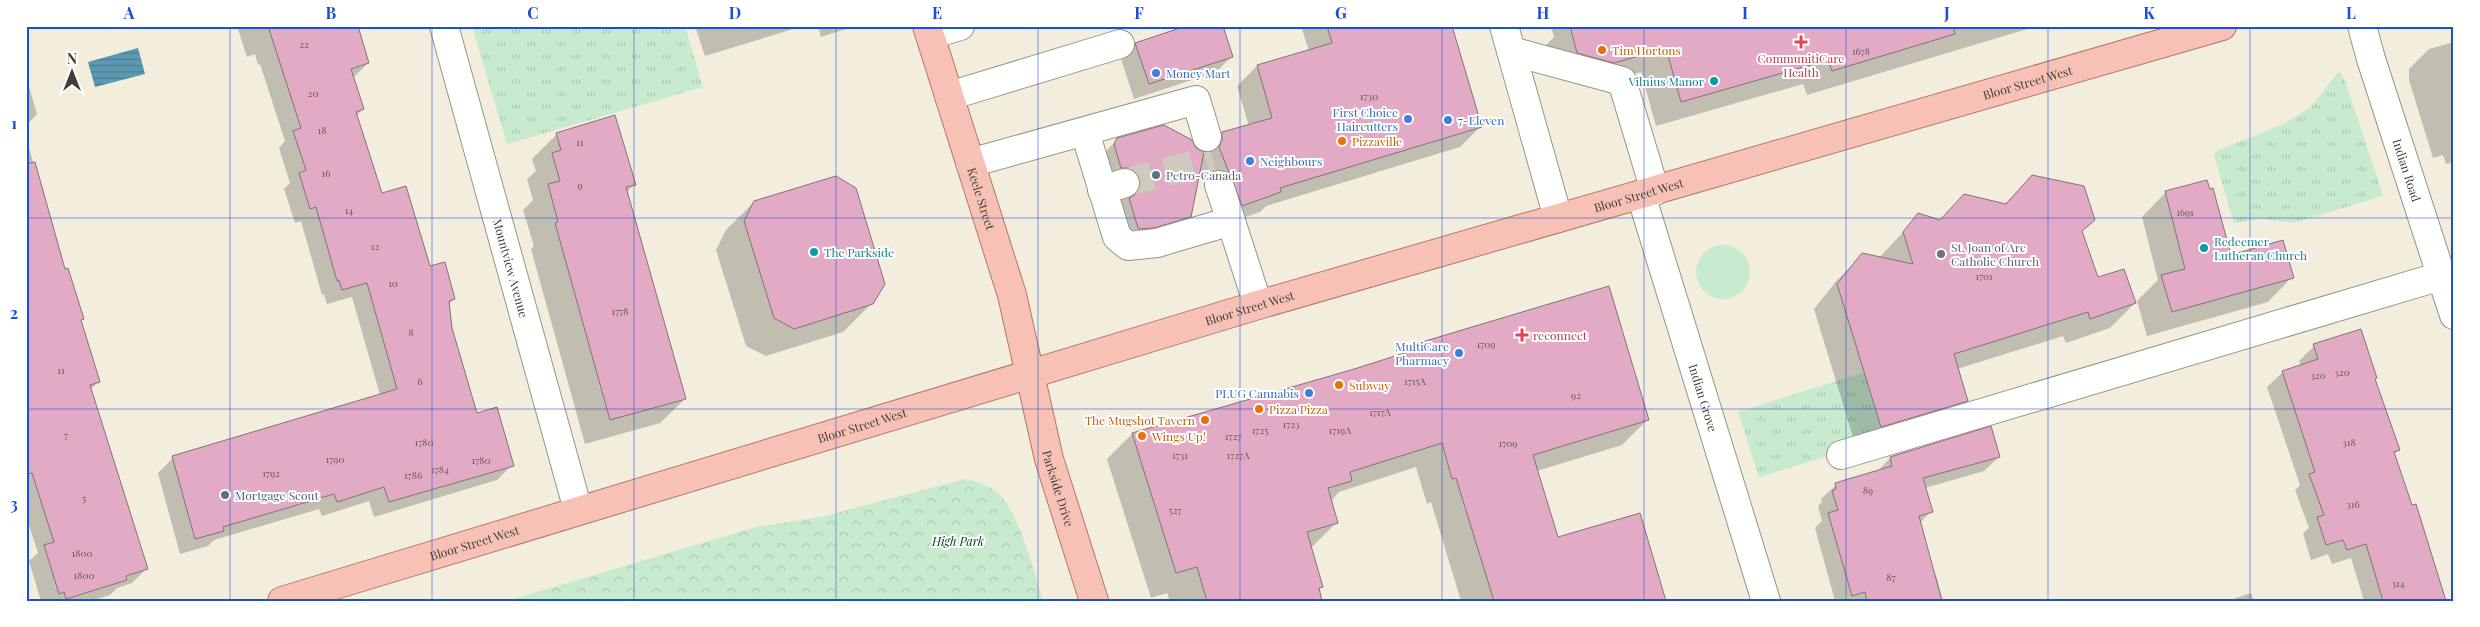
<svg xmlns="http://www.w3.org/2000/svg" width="2480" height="627" viewBox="0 0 2480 627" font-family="'Playfair Display',serif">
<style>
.grass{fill:url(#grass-tufts)}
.park{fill:url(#park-crowns)}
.garden{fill:#c8eacf}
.water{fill:url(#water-rules)}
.shadow{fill:#0003}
.building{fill:#e2aac4;stroke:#83737a}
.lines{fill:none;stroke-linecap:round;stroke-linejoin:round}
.minor-tunnel{stroke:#cecabc;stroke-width:28;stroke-dasharray:28 14;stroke-linecap:butt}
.minor-casing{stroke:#999586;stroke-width:30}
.major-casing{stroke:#b37868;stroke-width:30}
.minor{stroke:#fff;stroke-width:28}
.major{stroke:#f7c1b5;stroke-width:28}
.grid{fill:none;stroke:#1d4ed8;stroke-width:1;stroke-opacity:0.55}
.health-dot{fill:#e0444e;stroke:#fff;stroke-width:2}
.food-dot{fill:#e8710a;stroke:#fff;stroke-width:2}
.shop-dot{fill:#3f7fe0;stroke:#fff;stroke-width:2}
.culture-dot{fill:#0f9aa8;stroke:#fff;stroke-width:2}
.service-dot{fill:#5c6f8a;stroke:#fff;stroke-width:2}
.worship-dot{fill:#6b7280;stroke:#fff;stroke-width:2}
.labels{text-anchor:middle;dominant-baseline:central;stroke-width:4;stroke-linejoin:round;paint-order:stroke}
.number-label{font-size:10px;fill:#68585a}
.food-label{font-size:12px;fill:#c56008;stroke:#fff;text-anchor:start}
.health-label{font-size:12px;fill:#be3a42;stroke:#fff}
.shop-label{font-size:12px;fill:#366cbe;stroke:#fff;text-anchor:start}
.culture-label{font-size:12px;fill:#0d838f;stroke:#fff;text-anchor:start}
.street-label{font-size:12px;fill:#3f3d37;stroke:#fff}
.service-label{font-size:12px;fill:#4e5e75;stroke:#fff;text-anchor:start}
.worship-label{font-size:12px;fill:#5b616d;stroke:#fff;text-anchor:start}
.park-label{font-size:12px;font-style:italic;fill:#06401d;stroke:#fff}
.neatline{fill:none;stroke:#1d4ed8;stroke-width:2}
.grid-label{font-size:16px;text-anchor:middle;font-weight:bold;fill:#1d4ed8}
</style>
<defs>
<pattern id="grass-tufts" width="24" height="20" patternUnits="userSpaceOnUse" patternTransform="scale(1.25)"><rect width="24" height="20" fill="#c8eacf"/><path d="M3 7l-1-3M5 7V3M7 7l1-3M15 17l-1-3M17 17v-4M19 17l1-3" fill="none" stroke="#adcab2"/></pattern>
<pattern id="park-crowns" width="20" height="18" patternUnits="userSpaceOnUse" patternTransform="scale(1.25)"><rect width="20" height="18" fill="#c8eacf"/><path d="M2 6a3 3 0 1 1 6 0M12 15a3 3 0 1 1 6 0" fill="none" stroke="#adcab2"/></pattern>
<pattern id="water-rules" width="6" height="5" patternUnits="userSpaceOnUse" patternTransform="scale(1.25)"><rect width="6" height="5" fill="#5c98b2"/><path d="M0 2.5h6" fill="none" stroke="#4d7d92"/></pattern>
</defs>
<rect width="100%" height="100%" fill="#f2eddd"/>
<!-- grass -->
<g class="grass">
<polygon points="472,26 685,26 703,87 507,144"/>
<polygon points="2339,71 2345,80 2383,196 2293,223 2264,219 2234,223 2214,155 2217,151 2285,123 2311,107"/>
<polygon points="1865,372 1869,384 1867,385 1885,439 1759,477 1738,412"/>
</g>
<!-- park -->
<path class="park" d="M965 479C978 481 993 487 1002 497 1021 520 1034 572 1043 601H506L756 527 821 517Z"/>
<!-- garden -->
<circle class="garden" cx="1723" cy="272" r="27"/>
<!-- water -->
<polygon class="water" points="138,48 145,74 95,87 88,62"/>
<!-- shadow -->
<g class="shadow">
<polygon points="237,26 356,26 368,63 353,78 363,109 356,116 381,194 429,268 454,299 448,305 451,328 476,414 512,465 497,480 374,517 369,501 322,516 319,509 214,540 208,546 180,554 158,473 173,458 380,395 352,297 327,304 324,294 322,295 301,221 295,223 284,189 290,183 279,148 285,141 260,64 258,65 255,54 247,57"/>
<polygon points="695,26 803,26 705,56"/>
<polygon points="818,26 855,26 821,37"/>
<polygon points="1301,26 1450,26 1480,127 1460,147 1266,206 1260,212 1222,225 1200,168 1190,216 1169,237 1132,248 1097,160 1118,139 1195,149 1203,153 1223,134 1249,126 1237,86 1257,66 1309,51"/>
<polygon points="1551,26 2037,26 1807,95 1803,84 1656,126 1641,72 1588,87 1552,77 1544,47 1554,37"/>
<polygon points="2454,42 2454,162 2446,164 2443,155 2433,158 2409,80 2409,69 2429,49"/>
<polygon points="1136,44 1231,57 1216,72 1134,99 1121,59"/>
<polygon points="28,83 37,114 26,126 26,84"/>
<polygon points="557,134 634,184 627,192 685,399 660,423 585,444 531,249 534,246 523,210 533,200 527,179 536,171 532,159"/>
<polygon points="26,137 64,270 82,319 80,321 98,382 90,390 147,568 132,583 117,588 110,595 91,601 41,601 29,561 38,553 26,516"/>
<polygon points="2032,176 2081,231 2098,279 2135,303 2110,328 2066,343 2063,336 1957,369 1966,401 1942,425 1857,450 1814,309 1838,279 1863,255 1879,258 1919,215 1939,221 2005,204"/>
<polygon points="2166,192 2230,257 2292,277 2268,302 2147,336 2137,301 2158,280 2142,217"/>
<polygon points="754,202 872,303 843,332 766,356 746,346 716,250 726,230"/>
<polygon points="1413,346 1647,420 1622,445 1537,471 1557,539 1665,601 1461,601 1431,502 1427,504 1416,467 1339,492 1331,501 1337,522 1311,548 1322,587 1318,590 1321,601 1170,601 1167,593 1151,598 1107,459 1132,434 1352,371 1405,354"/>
<polygon points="2314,346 2374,380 2399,449 2394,454 2445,601 2364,601 2351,558 2332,564 2328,554 2311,560 2303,533 2309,528 2295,490 2300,485 2267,387 2283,372 2301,366 2299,361"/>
<polygon points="1999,457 1984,471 1925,488 1931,511 1920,523 1934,576 1936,575 1943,601 1835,601 1815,528 1822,521 1818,506 1822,502 1821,499 1836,485 1876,473 1890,458"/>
<polygon points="2251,593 2254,601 2227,601"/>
</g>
<!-- building -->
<g class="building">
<polygon points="268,26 358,26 369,63 351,69 364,109 356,112 382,193 406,186 430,266 445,262 455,299 449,301 452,328 477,413 497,407 514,466 389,502 384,487 337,502 334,494 223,527 224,531 195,539 172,456 397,389 367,283 342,290 339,280 337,281 316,207 310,209 299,173 306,170 293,131 301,128"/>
<polygon points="1186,26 1223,26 1233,57 1149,84 1135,43"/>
<polygon points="1327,26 1452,26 1482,127 1280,188 1281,192 1242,206 1219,147 1222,140 1222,132 1272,118 1257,65 1332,43"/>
<polygon points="1570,26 1953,26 1955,34 1832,71 1828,60 1681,102 1666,48 1614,63 1577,53"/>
<polygon points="615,115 636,185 626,187 686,399 610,420 555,223 558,222 548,184 560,181 552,153 561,150 556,133"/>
<polygon points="1164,125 1192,140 1196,148 1204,152 1191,217 1154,228 1140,229 1138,228 1129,198 1136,194 1140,187 1140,178 1136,172 1129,168 1121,168 1114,144 1117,138"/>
<polygon points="35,162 65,269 68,268 84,319 81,320 100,382 90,385 148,569 126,576 127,580 66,599 64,592 59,594 44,545 54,542 32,473 26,474 26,164"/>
<polygon points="2032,175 2084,186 2095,220 2082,231 2098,277 2124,269 2136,303 2090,319 2088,312 1954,354 1968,401 1881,427 1837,284 1862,253 1913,264 1903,232 1918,213 1940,220 1964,194 2006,204"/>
<polygon points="836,176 856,188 885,284 873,304 794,329 774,318 744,221 754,201"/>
<polygon points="2207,180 2210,189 2213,188 2231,255 2283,240 2294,278 2172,312 2161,275 2185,269 2165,191"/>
<polygon points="1609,286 1649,420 1533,455 1558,537 1640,513 1666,601 1494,601 1456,478 1452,479 1442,443 1350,472 1352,481 1328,488 1338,523 1307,532 1323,587 1319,588 1322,601 1207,601 1197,567 1176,573 1132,433 1351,370 1414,350 1412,345"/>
<polygon points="2361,329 2377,378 2375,379 2400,450 2394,452 2412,505 2416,504 2446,601 2383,601 2366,544 2347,550 2343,540 2326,545 2317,517 2324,515 2309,474 2315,472 2282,371 2318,359 2313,344"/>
<polygon points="1991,426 2000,457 1923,478 1933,512 1919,516 1942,601 1867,601 1865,592 1852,596 1828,513 1838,510 1832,491 1836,489 1835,483 1892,466 1890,457"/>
</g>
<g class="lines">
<!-- minor-tunnel -->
<polyline class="minor-tunnel" points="1125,183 1213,159"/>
<defs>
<g id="minor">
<path id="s1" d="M444 26 578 510"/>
<polyline points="1504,26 1558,218"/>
<path id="s2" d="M2362 26 2371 59 2454 315"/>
<polyline points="930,35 960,26"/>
<polyline points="1511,51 1622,81 1655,191"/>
<polyline points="949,96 1120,44"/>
<polyline points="1085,132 1117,237 1128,246 1157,243 1231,221 1258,305"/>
<polyline points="970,163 1196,100 1207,137"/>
<polyline points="1219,185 1231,221"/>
<polyline points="1102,190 1125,183"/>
<path id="s3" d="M1641 195 1766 601"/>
<polyline points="1841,455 2441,276"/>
</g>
<g id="major">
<path id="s4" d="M927 26 1012 295 1049 459 1094 601"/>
<path id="s5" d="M282 601 1258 305 2222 26"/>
</g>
</defs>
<!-- minor casing -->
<use href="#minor" class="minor-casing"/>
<!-- major casing -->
<use href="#major" class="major-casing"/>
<!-- minor -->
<use href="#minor" class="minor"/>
<!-- major -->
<use href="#major" class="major"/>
</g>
<!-- grid -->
<path class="grid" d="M230 26V601M432 26V601M634 26V601M836 26V601M1038 26V601M1240 26V601M1442 26V601M1644 26V601M1846 26V601M2048 26V601M2250 26V601M26 218H2454M26 409H2454"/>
<!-- markers -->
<g class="health-dot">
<path d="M1798.5 34.5h5v5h5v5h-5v5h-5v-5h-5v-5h5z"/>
<path d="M1519.5 327.5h5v5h5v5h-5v5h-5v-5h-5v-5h5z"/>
</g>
<g class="food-dot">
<circle cx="1602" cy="50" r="5"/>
<circle cx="1342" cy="141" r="5"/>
<circle cx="1339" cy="385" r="5"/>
<circle cx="1259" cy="409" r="5"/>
<circle cx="1205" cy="420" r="5"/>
<circle cx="1142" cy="436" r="5"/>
</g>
<g class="shop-dot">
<circle cx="1156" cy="73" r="5"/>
<circle cx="1408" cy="119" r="5"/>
<circle cx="1448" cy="120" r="5"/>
<circle cx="1250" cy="161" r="5"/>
<circle cx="1459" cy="353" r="5"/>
<circle cx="1309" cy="393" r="5"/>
</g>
<g class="culture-dot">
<circle cx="1714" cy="81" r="5"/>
<circle cx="2204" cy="248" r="5"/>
<circle cx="814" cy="252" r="5"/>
</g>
<g class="service-dot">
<circle cx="1156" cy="175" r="5"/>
<circle cx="225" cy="495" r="5"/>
</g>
<circle class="worship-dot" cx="1941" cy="254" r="5"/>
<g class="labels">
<!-- number labels -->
<g class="number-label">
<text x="304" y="44">22</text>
<text x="1861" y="51">1678</text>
<text x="313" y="93">20</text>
<text x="1369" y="96">1730</text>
<text x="322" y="130">18</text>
<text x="580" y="142">11</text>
<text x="326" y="173">16</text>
<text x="580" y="185">9</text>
<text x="349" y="210">14</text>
<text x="2185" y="212">1691</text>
<text x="375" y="246">12</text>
<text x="1984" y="276">1701</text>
<text x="393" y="283">10</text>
<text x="620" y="311">1778</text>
<text x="411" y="332">8</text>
<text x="1486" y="344">1709</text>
<text x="61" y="370">11</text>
<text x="2342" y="372">320</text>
<text x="2318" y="375">320</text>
<text x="420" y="381">6</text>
<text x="1415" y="381">1715A</text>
<text x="1576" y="395">92</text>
<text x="1380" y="412">1717A</text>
<text x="1291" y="424">1723</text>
<text x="1260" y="430">1725</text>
<text x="1340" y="430">1719A</text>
<text x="66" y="435">7</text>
<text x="1233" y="436">1727</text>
<text x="424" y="442">1780</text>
<text x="2349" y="442">318</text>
<text x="1508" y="443">1709</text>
<text x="1180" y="455">1731</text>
<text x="1238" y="455">1727A</text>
<text x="335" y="459">1790</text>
<text x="481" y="460">1780</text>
<text x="440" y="469">1784</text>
<text x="271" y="473">1792</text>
<text x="413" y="475">1786</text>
<text x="1868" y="490">89</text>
<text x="84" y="498">5</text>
<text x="2353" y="504">316</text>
<text x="1175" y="510">527</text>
<text x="82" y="553">1800</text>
<text x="84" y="575">1800</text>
<text x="1891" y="577">87</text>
<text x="2398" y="583">314</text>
</g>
<!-- food labels -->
<g class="food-label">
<text x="1612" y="50">Tim Hortons</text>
<text x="1352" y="141">Pizzaville</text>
<text x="1349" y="385">Subway</text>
<text x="1269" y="409">Pizza Pizza</text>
<text x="1195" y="420" text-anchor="end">The Mugshot Tavern</text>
<text x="1152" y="436">Wings Up!</text>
</g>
<!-- health labels -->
<g class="health-label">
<text x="1801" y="58">CommunitiCare<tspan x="1801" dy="14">Health</tspan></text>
<text x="1533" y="335" text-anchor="start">reconnect</text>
</g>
<!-- shop labels -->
<g class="shop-label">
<text x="1166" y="73">Money Mart</text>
<text x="1398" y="112" text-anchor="end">First Choice<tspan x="1398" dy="14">Haircutters</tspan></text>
<text x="1458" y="120">7-Eleven</text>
<text x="1260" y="161">Neighbours</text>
<text x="1449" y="346" text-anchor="end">MultiCare<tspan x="1449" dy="14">Pharmacy</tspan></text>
<text x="1299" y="393" text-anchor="end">PLUG Cannabis</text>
</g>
<!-- culture labels -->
<g class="culture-label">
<text x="1704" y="81" text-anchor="end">Vilnius Manor</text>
<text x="2214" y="241">Redeemer<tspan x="2214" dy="14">Lutheran Church</tspan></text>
<text x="824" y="252">The Parkside</text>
</g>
<!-- street labels -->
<g class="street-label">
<text stroke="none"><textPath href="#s5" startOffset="1821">Bloor Street West</textPath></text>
<text stroke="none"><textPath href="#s2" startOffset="151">Indian Road</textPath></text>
<text stroke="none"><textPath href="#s5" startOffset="1416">Bloor Street West</textPath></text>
<text stroke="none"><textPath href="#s4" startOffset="181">Keele Street</textPath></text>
<text stroke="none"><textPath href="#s1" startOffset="251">Mountview Avenue</textPath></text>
<text stroke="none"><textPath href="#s5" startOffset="1011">Bloor Street West</textPath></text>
<text stroke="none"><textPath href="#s3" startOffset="212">Indian Grove</textPath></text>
<text stroke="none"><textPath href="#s5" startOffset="606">Bloor Street West</textPath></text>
<text stroke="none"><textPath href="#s4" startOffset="481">Parkside Drive</textPath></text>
<text stroke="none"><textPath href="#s5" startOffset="201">Bloor Street West</textPath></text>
</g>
<!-- service labels -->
<g class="service-label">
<text x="1166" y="175">Petro-Canada</text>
<text x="235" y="495">Mortgage Scout</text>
</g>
<!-- worship labels -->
<g class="worship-label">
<text x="1951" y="247">St. Joan of Arc<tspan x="1951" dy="14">Catholic Church</tspan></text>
</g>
<!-- park labels -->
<g class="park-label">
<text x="958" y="541">High Park</text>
</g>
</g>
<!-- border -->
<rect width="2480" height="627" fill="none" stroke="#ffffff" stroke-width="55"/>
<!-- north arrow -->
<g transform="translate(72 72)" stroke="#ffffff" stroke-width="4" paint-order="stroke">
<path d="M0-4L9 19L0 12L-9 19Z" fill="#3f3d37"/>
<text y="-8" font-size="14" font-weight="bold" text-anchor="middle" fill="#3f3d37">N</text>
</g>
<rect x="28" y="28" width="2424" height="572" class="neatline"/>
<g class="grid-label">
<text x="129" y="19">A</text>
<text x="331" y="19">B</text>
<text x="533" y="19">C</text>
<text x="735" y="19">D</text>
<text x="937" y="19">E</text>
<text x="1139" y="19">F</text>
<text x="1341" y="19">G</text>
<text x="1543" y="19">H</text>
<text x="1745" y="19">I</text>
<text x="1947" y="19">J</text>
<text x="2149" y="19">K</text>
<text x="2351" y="19">L</text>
<text x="14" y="129">1</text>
<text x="14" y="319">2</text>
<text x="14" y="510">3</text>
</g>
</svg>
